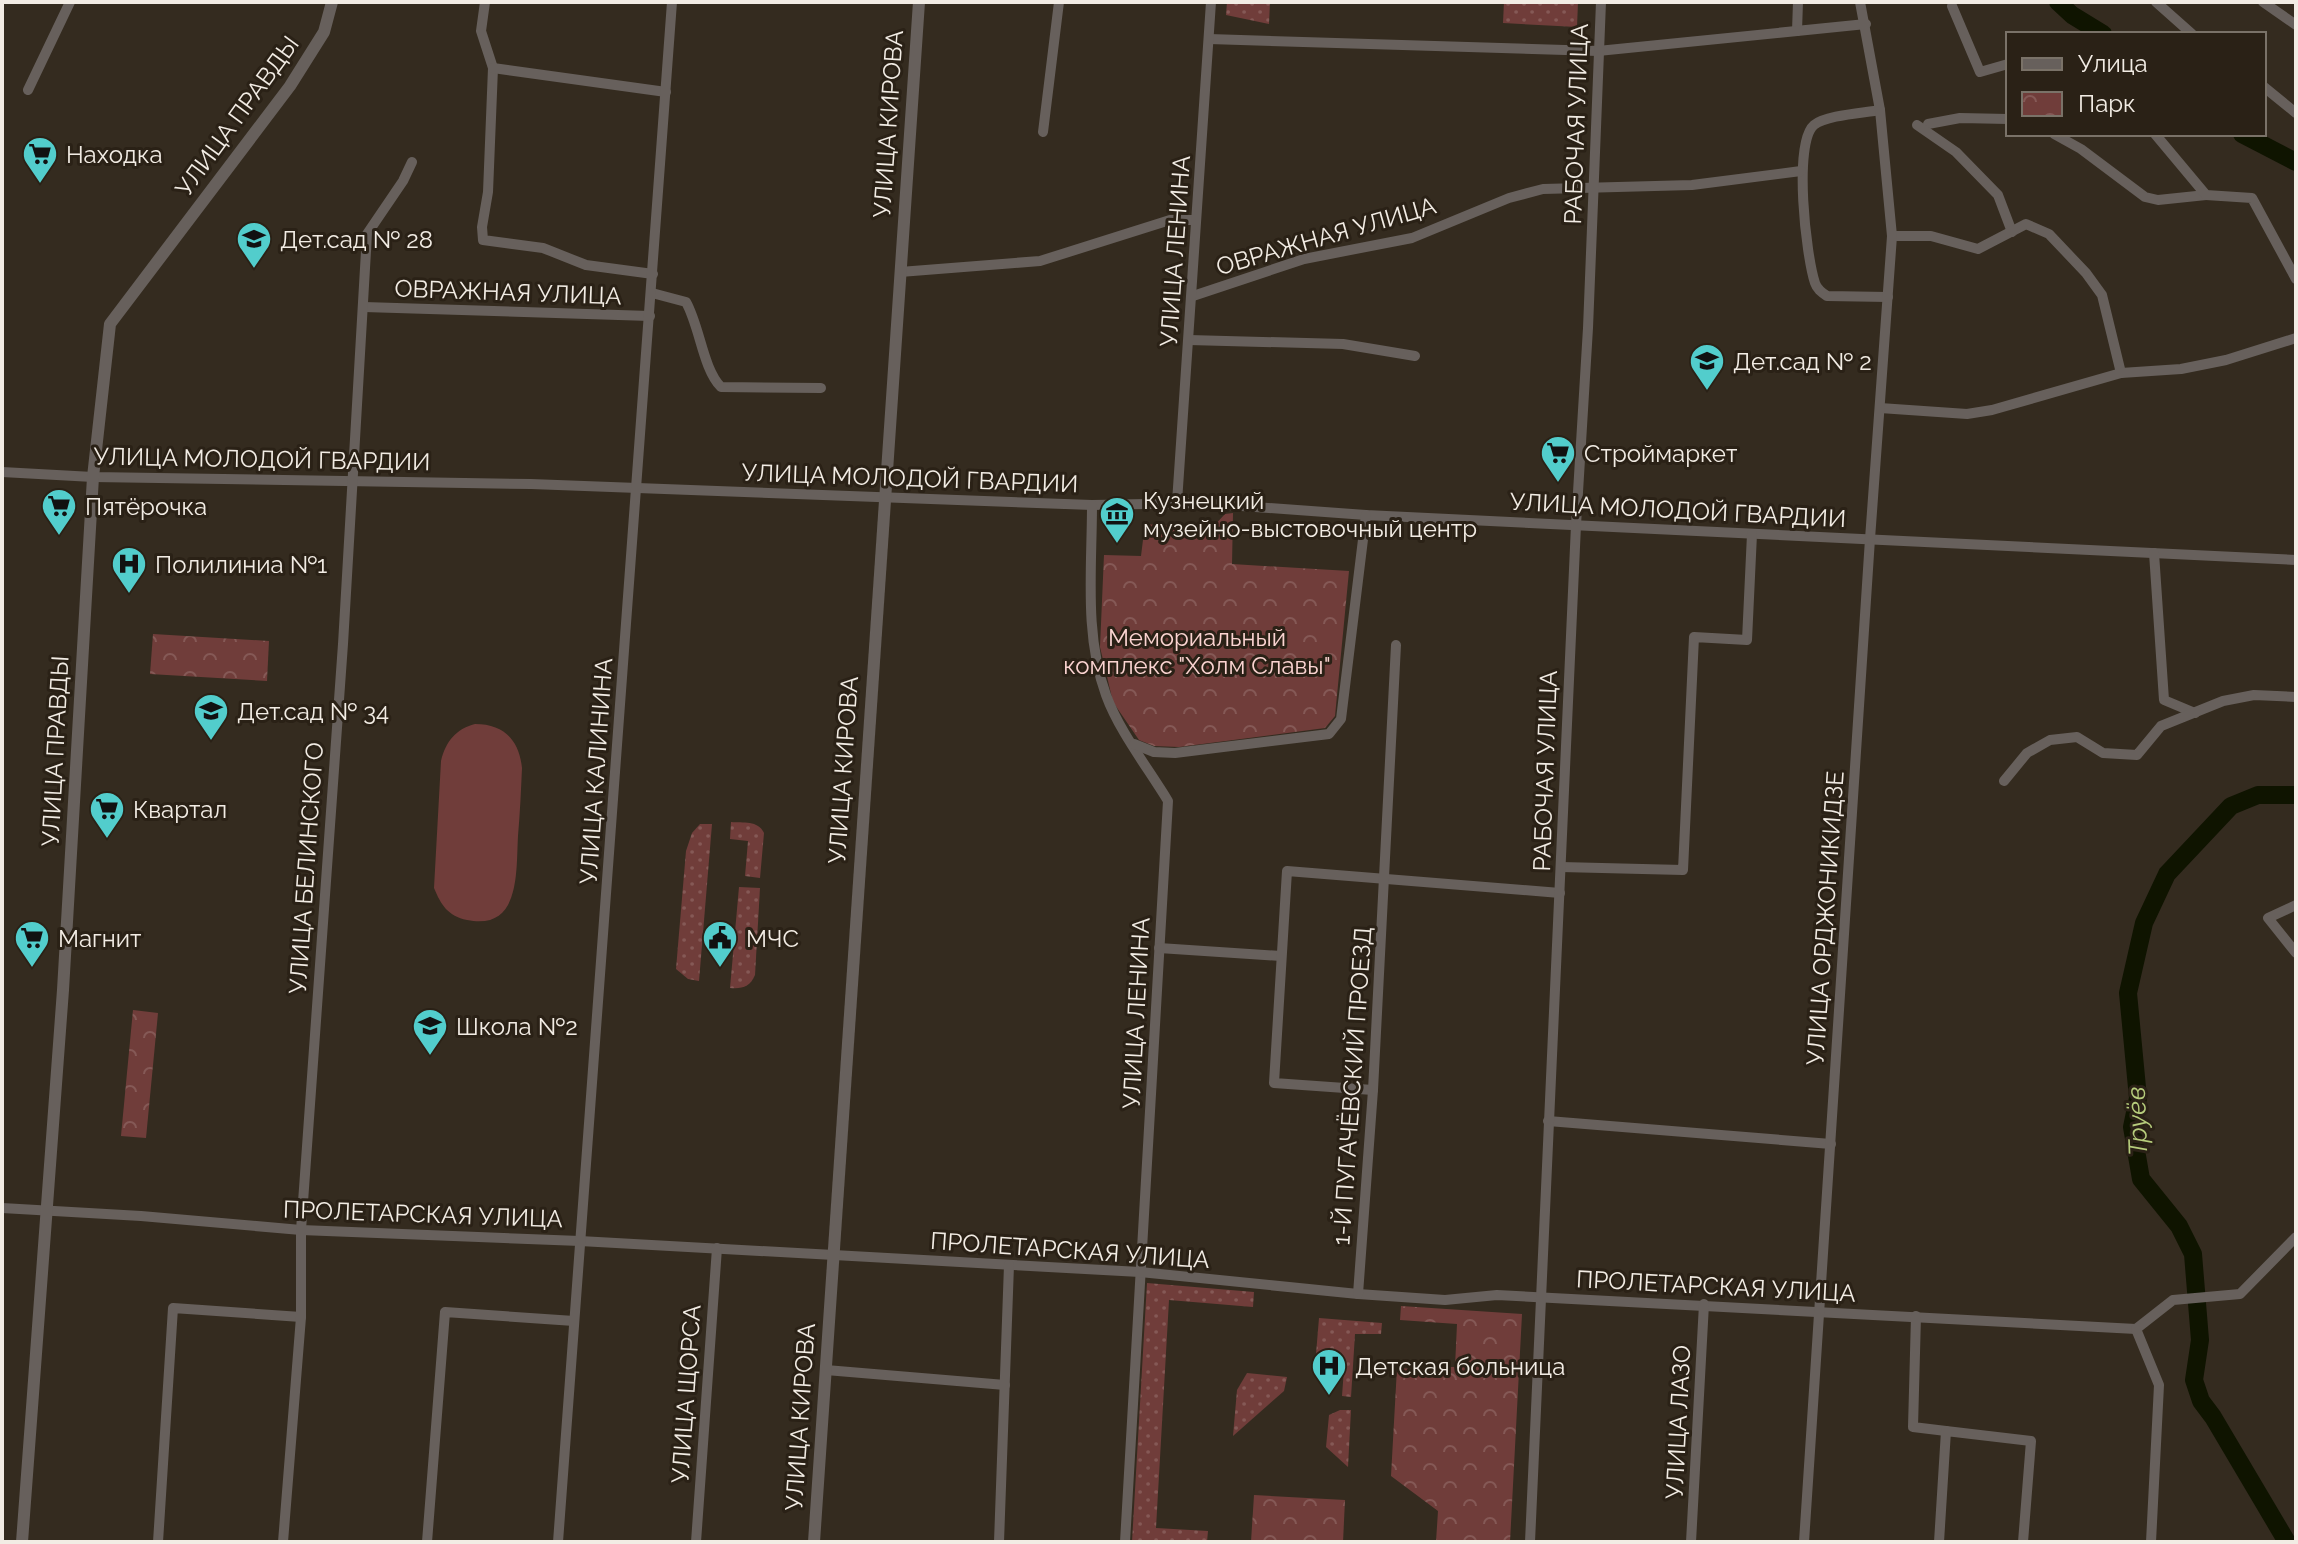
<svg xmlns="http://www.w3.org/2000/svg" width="2298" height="1544" viewBox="0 0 2298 1544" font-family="Raleway,sans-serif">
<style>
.grass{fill:url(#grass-dots)}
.park{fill:url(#park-crowns)}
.garden{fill:#703d3a}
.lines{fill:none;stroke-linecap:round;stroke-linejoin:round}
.river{stroke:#0f1400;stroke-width:18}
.minor{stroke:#67605c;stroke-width:10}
.tertiary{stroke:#67605c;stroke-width:12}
.labels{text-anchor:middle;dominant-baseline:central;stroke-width:6;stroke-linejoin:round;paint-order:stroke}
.street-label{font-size:24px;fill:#f2ece4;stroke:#2a2116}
.poi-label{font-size:24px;fill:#f2ece4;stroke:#2a2116;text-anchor:start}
.park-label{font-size:24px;fill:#fbd4d1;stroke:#2a2116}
.water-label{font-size:26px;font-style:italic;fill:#b7cd7c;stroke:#2a2116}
</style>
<defs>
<pattern id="grass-dots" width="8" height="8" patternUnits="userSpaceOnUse" patternTransform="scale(2)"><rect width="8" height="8" fill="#703d3a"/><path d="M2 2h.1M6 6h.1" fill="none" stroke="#855956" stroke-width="1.8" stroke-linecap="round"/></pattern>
<pattern id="park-crowns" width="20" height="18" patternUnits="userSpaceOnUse" patternTransform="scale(2)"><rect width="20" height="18" fill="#703d3a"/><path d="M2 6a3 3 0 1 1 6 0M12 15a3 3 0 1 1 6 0" fill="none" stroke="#855956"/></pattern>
</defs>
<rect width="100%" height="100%" fill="#342b1f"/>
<!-- grass -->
<g class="grass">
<polygon points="1227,2 1270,2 1269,24 1226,15"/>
<polygon points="1504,2 1578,2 1577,27 1503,23"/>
<path d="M731 822C743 823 758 820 764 833L760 878 745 876 748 841 730 839Z"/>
<polygon points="700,824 712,824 699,981 688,979 676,969 686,851 692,833"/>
<path d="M739 887 760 888 755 975C750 987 742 989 730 988Z"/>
<polygon points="1147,1283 1254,1292 1253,1307 1169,1300 1156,1528 1208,1531 1207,1542 1132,1542"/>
<polygon points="1319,1318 1382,1323 1381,1334 1355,1334 1351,1397 1342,1396 1344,1369 1315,1366"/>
<polygon points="1247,1373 1287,1377 1284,1391 1233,1436 1237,1390"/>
<polygon points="1340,1410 1351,1410 1348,1467 1326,1447 1329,1415"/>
</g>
<!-- park -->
<g class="park">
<polygon points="1233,513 1232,564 1349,571 1335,716 1325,728 1179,747 1154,746 1139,740 1113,702 1100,647 1104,555 1141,556 1145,524 1211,529 1225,514"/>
<polygon points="153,634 269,641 267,681 150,674"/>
<polygon points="133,1010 158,1013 146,1138 121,1136"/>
<polygon points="1401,1306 1522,1314 1510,1542 1436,1542 1438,1511 1391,1476 1397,1368 1439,1370 1445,1367 1455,1367 1457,1324 1400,1320"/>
<polygon points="1254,1495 1345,1500 1343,1542 1251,1542"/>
</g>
<!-- garden -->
<path class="garden" d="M475 724C504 724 519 740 522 768 521 790 520 813 518 836 516 871 521 931 467 920 448 916 441 905 434 888L441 761C446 741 456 729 475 724Z"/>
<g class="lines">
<!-- river -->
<g class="river">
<polyline points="2058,2 2072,15 2103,34"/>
<polyline points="2242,134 2296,162"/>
<polyline points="2287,1542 2213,1417 2201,1401 2194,1380 2200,1340 2193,1254 2179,1226 2141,1179 2132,1127 2138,1098 2128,993 2144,923 2167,874 2231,806 2258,795 2296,795"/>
</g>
<!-- minor -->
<g class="minor">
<polyline points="485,2 481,31 493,68 488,192 482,227 483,240 543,248 586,265 653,274"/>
<polyline points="2156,2 2192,34"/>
<polyline points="2263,2 2296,25"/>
<polyline points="1952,6 1980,72 2008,64"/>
<polyline points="1797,31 1798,2"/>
<polyline points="1209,39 1598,51 1866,24"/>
<polyline points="493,68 666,92"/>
<polyline points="2264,87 2296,113"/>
<polyline points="28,90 70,2"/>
<path d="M1880 110C1864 113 1826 115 1814 125 1793 143 1806 256 1815 283 1817 289 1821 292 1827 296L1888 297"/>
<polyline points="1928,124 1960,118 2008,119"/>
<polyline points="1917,125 1956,152 1998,195 2012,232"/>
<polyline points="1043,132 1059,2"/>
<polyline points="2054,134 2081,149 2145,197 2158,200 2206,195"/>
<polyline points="2155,134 2206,195 2252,198 2296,279"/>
<polyline points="1892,236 1931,236 1978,249 2026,224 2049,234 2086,273 2102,295 2121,373"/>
<polyline points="900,272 1040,261 1170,220 1196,220"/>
<path d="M652 293 686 302C700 327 703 369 721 387L821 388"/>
<polyline points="1193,296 1304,259 1412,238 1509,198 1543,189 1692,185 1801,171"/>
<polyline points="364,307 650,316"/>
<polyline points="1189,340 1343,344 1415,356"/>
<polyline points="1880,408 1967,414 1992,410 2121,373 2181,369 2226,360 2296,338"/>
<polyline points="2,472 93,477 531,484 1092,505 1200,503 1366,515 2296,560"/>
<polyline points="1177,502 1211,2"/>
<path d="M1092 505C1092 568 1084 635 1106 695 1119 731 1148 768 1168 801L1125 1542"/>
<polyline points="2154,553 2164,700 2195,713"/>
<polyline points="1134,744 1154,752 1175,753 1329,734 1341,719 1366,515"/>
<polyline points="2004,781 2027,753 2050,740 2077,737 2103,753 2137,755 2161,726 2223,701 2254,695 2296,697"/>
<polyline points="1561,867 1683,870 1694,637 1747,640 1752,534"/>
<polyline points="2296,905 2268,918 2296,953"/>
<polyline points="1159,948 1281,956"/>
<polyline points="1373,1090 1274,1083 1287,871 1560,893"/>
<polyline points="1548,1121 1831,1144"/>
<polyline points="2,1208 141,1216 301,1230 580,1241 1140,1272 1358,1294 1445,1300 1497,1295 2136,1329"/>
<polyline points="1358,1294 1373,1090 1396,645"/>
<polyline points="1916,1316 1913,1427 1946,1431"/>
<polyline points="2136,1329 2159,1385 2151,1542"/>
<polyline points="2136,1329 2173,1300 2240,1294 2296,1237"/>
<polyline points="826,1370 1005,1385"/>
<polyline points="158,1542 173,1308 301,1317"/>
<polyline points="283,1542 301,1317 301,1230 343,644 367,234 403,181 412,162"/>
<polyline points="427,1542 445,1312 574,1321"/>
<polyline points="558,1542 672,2"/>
<polyline points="696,1542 717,1248"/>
<polyline points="999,1542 1009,1265"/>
<polyline points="1530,1542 1576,525 1588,328 1601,2"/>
<polyline points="1691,1542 1704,1304"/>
<polyline points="1804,1542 1870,539 1892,236 1880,110 1860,2"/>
<polyline points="1939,1542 1946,1431 2031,1441 2023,1542"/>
</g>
<!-- tertiary -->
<g class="tertiary">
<polyline points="22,1542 63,990 93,477 110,324 290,86 324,32 332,2"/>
<polyline points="814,1542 919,2"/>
</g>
</g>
<!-- icons -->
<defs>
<symbol id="supermarket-pin" viewBox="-11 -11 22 30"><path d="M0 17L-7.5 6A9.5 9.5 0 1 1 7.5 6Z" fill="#52cdcc" stroke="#2a2116"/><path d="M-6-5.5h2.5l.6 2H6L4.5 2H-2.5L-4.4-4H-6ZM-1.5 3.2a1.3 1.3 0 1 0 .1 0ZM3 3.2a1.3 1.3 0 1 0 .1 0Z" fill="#111"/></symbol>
<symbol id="school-pin" viewBox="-11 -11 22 30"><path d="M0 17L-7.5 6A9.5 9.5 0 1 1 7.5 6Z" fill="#52cdcc" stroke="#2a2116"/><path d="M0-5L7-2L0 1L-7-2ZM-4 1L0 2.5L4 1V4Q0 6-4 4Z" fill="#111"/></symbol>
<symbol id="museum-pin" viewBox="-11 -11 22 30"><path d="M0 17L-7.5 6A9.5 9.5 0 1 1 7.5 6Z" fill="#52cdcc" stroke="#2a2116"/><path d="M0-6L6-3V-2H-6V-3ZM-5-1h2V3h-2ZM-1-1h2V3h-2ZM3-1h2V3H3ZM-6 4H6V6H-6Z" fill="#111"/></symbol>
<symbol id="hospital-pin" viewBox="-11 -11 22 30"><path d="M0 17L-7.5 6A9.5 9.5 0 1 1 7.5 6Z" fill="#52cdcc" stroke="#2a2116"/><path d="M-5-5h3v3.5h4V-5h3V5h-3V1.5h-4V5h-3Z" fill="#111"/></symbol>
<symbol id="civic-pin" viewBox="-11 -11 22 30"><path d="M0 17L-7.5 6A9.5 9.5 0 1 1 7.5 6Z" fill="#52cdcc" stroke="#2a2116"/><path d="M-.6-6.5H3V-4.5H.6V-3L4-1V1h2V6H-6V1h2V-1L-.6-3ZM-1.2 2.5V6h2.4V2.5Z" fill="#111"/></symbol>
</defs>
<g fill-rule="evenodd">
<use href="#supermarket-pin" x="20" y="134" width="40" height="54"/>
<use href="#school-pin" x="234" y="219" width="40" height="54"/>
<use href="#school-pin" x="1687" y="341" width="40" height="54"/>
<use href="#supermarket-pin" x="1538" y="433" width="40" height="54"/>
<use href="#supermarket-pin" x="39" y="486" width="40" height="54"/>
<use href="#museum-pin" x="1097" y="494" width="40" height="54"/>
<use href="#hospital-pin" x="109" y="544" width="40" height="54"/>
<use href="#school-pin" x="191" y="691" width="40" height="54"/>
<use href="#supermarket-pin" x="87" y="789" width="40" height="54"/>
<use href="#supermarket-pin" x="12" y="918" width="40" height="54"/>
<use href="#civic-pin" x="700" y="918" width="40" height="54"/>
<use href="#school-pin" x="410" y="1006" width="40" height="54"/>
<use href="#hospital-pin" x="1309" y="1346" width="40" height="54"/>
</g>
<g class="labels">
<!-- street labels -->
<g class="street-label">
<text transform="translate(237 116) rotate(-54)">УЛИЦА ПРАВДЫ</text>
<text transform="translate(888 124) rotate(-86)">УЛИЦА КИРОВА</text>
<text transform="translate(1576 124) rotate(-88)">РАБОЧАЯ УЛИЦА</text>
<text transform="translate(1326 236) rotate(-16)">ОВРАЖНАЯ УЛИЦА</text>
<text transform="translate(1175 251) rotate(-86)">УЛИЦА ЛЕНИНА</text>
<text transform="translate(508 292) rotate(2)">ОВРАЖНАЯ УЛИЦА</text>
<text transform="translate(262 459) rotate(1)">УЛИЦА МОЛОДОЙ ГВАРДИИ</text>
<text transform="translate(910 478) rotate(2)">УЛИЦА МОЛОДОЙ ГВАРДИИ</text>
<text transform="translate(1678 510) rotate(3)">УЛИЦА МОЛОДОЙ ГВАРДИИ</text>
<text transform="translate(55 751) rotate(-87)">УЛИЦА ПРАВДЫ</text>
<text transform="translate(843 770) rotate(-86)">УЛИЦА КИРОВА</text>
<text transform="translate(596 771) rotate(-86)">УЛИЦА КАЛИНИНА</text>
<text transform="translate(1545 771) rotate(-88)">РАБОЧАЯ УЛИЦА</text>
<text transform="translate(306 868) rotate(-86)">УЛИЦА БЕЛИНСКОГО</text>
<text transform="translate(1825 918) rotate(-86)">УЛИЦА ОРДЖОНИКИДЗЕ</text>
<text transform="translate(1136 1013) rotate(-87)">УЛИЦА ЛЕНИНА</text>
<text transform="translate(1352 1086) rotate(-86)">1-Й ПУГАЧЁВСКИЙ ПРОЕЗД</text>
<text transform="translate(423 1214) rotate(2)">ПРОЛЕТАРСКАЯ УЛИЦА</text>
<text transform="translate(1070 1250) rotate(4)">ПРОЛЕТАРСКАЯ УЛИЦА</text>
<text transform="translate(1716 1286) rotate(3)">ПРОЛЕТАРСКАЯ УЛИЦА</text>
<text transform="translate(686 1394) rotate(-86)">УЛИЦА ЩОРСА</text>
<text transform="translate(800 1417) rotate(-86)">УЛИЦА КИРОВА</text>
<text transform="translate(1678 1422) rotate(-87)">УЛИЦА ЛАЗО</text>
</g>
<!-- poi labels -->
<g class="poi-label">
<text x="66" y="154">Находка</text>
<text x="280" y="239">Дет.сад № 28</text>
<text x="1733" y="361">Дет.сад № 2</text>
<text x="1584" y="453">Строймаркет</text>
<text x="1143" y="500">Кузнецкий<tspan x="1143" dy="28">музейно-выстовочный центр</tspan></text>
<text x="85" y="506">Пятёрочка</text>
<text x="155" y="564">Полилиниа №1</text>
<text x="237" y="711">Дет.сад № 34</text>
<text x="133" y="809">Квартал</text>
<text x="58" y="938">Магнит</text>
<text x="746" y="938">МЧС</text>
<text x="456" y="1026">Школа №2</text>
<text x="1355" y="1366">Детская больница</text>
</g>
<!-- park labels -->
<g class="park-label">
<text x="1197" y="637">Мемориальный<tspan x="1197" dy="28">комплекс "Холм Славы"</tspan></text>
</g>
<!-- water labels -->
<g class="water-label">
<text transform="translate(2137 1121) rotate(-92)">Труёв</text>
</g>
</g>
<!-- border -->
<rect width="2298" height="1544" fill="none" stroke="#f2ece4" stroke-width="8"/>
<!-- legend -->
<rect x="2006" y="32" width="260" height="104" fill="#2a2116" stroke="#7a7268" stroke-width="2"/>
<rect x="2022" y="58" width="40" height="12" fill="#67605c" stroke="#7a7268" stroke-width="2"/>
<text x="2078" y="72" font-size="24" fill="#f2ece4">Улица</text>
<rect x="2022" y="92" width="40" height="24" fill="url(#park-crowns)" stroke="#7a7268" stroke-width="2"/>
<text x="2078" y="112" font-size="24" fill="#f2ece4">Парк</text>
</svg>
